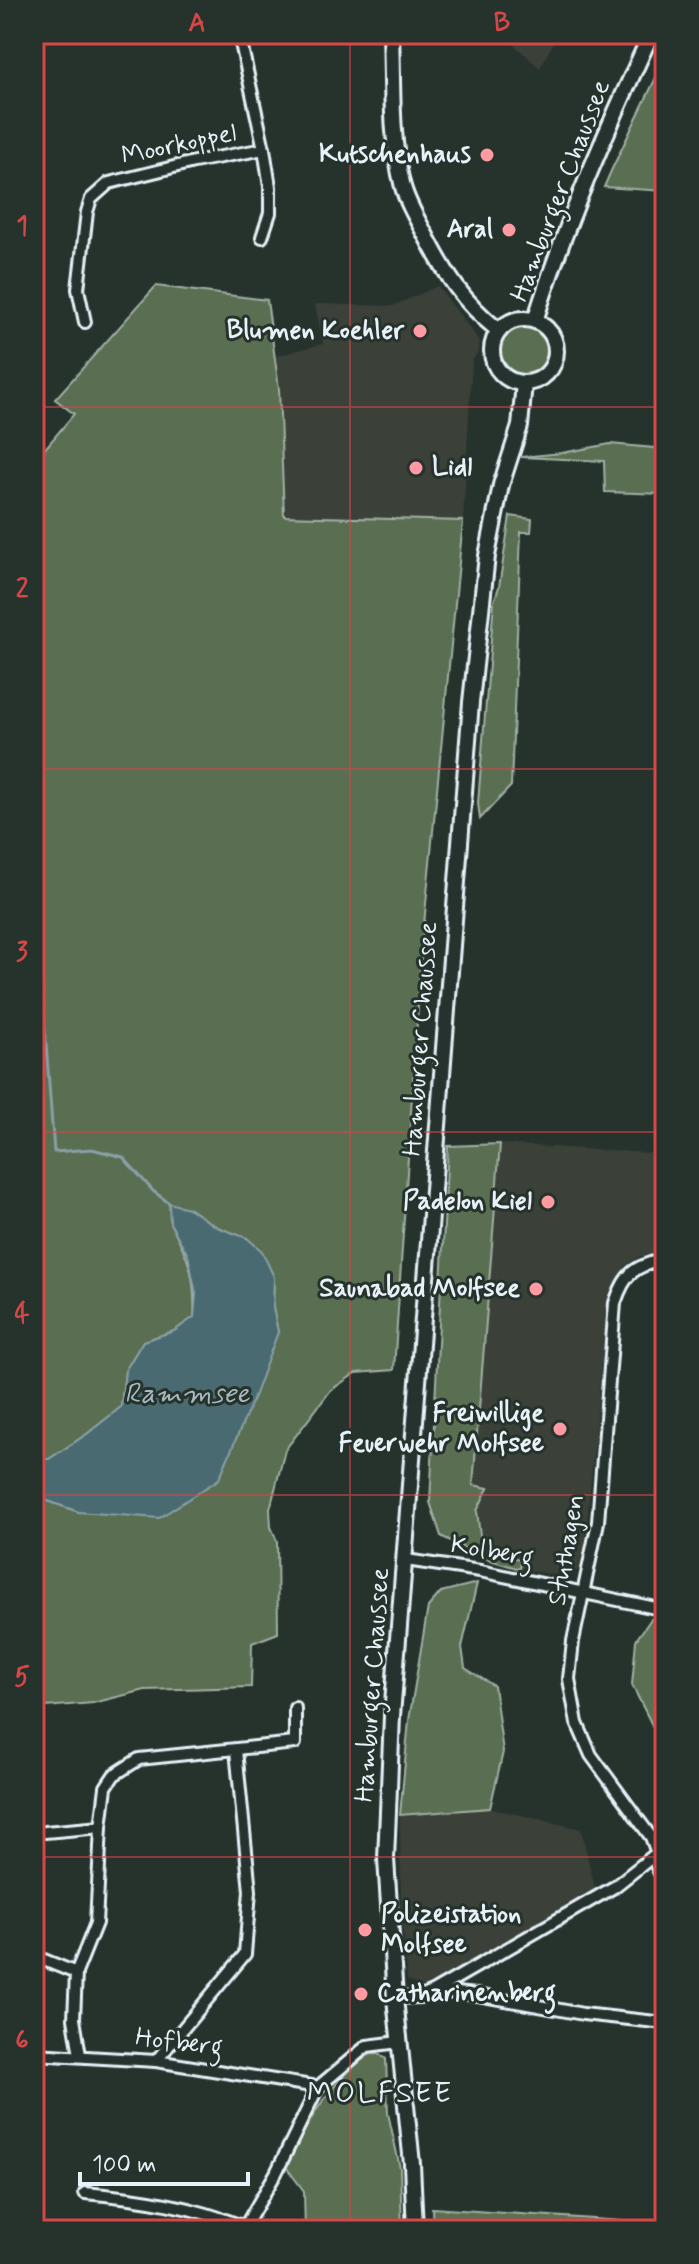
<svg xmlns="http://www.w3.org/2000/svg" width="699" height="2264" viewBox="0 0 699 2264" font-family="Mynerve,sans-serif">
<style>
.built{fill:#3b4139}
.green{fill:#5a6e51;stroke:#a1b0a4;stroke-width:2}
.water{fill:#4a6a71;stroke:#89a0a7;stroke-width:2}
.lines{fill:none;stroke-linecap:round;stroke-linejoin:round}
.stream{stroke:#89a0a7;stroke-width:3}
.street-casing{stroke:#e8f1f8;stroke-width:16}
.secondary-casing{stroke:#e8f1f8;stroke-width:20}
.street{stroke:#26332d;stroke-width:10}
.secondary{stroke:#26332d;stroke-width:14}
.grid{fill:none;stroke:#d94647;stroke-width:2;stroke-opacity:0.55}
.poi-dot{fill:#ff9aa2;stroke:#26332d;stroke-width:3}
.labels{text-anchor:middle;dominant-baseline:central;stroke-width:6;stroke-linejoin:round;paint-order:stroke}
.street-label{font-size:26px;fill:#e8f1f8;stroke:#26332d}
.poi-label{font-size:26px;font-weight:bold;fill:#e8f1f8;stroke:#26332d;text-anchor:end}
.water-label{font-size:28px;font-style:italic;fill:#a9bbc2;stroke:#26332d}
.quarter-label{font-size:30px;letter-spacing:2px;fill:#e8f1f8;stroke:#26332d}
.neatline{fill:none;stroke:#d94647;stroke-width:3}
.grid-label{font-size:26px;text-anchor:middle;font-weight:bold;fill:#d94647}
</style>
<rect width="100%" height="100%" fill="#26332d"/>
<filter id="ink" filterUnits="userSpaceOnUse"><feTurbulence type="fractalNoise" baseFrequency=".0125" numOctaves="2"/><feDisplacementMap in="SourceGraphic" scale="16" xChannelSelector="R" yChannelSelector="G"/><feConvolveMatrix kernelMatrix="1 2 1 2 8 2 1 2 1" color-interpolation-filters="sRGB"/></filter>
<g filter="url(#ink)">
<!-- built -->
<g class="built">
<polygon points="502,34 558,34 540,68"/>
<polygon points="438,286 480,342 478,352 472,361 463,521 284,516 281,417 275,356 323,344 315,304 393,306"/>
<polygon points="500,1144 665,1154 665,1251 641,1256 625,1266 608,1295 585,1544 578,1570 568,1577 520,1569 521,1559 481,1552 477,1511 488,1488 473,1486"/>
<polygon points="490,1808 581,1829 596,1893 446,1977 421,1987 407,1980 401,1908 400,1815"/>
</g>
<!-- green -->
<g class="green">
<polygon points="665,59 665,191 604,187 611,171"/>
<path d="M156 286 267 300 279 389 284 516 463 521 422 945 394 1370 356 1373 331 1390 285 1450 270 1509 271 1527 277 1541 278 1633 252 1643 251 1687 145 1690 93 1703 34 1708V1496L79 1512 265 1362 278 1332 273 1308 274 1277 247 1238 217 1227 188 1208 170 1223C189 1257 196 1277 194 1317L174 1331 143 1341 125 1371 121 1407 87 1434 49 1459H34V443L44 450 74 414 55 399Z"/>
<circle cx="525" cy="351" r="25"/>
<polygon points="610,444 665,449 665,494 605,492 604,461 521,457 562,453"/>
<polygon points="510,516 532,519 531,532 521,532 511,786 480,819 478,803 494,601 499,587"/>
<polygon points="500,1144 473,1485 488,1488 477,1511 482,1552 521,1559 520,1569 480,1557 481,1552 468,1550 441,1536 430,1502 448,1146"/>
<polygon points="477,1583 462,1647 465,1668 494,1686 503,1752 490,1808 400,1815 409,1720 428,1607 441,1592"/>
<polygon points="651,1619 665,1623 665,1751 632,1685 636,1640"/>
<path d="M378 2053 386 2059 388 2113 400 2168 402 2230H305L304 2191 286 2167C308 2123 322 2092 362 2060L369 2055Z"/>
<polygon points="432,2208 665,2224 665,2230 433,2230"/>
</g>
<!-- water -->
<polygon class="water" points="169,1203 188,1208 217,1227 247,1238 262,1251 274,1277 273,1308 278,1332 252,1402 219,1479 159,1518 79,1512 34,1496 34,1459 49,1459 87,1434 121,1407 125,1371 143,1341 174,1331 194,1317 196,1294 188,1255 170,1223"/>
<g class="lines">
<!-- stream -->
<polyline class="stream" points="34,880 54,1152 92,1149 123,1157 153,1191 169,1203"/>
<defs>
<g id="street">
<polyline points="239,34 264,149 270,187 270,213 262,237"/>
<polyline points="85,322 78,289 87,212 91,199 109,183 194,162 264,149"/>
<path d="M665 1259C634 1266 625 1273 615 1303L598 1522 573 1641 569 1679 577 1723 591 1755 651 1837 657 1853 656 1865 665 1883"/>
<polyline points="406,1560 480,1571 665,1610"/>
<polyline points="45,1832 101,1827 106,1787 114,1775 139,1759 295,1743 295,1708"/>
<polyline points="34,1956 76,1973"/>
<polyline points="436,1991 477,1995 583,2014 665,2023"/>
<polyline points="395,1998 420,1997 434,1991 614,1887 657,1853"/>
<polyline points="34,2054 156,2061 318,2087"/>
<polyline points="80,2055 74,2019 76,1973 96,1923 101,1827"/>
<polyline points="156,2061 245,1954 250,1891 236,1750"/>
<path d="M85 2193C140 2198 193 2206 244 2227"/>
<polyline points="243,2230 276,2173 318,2087 367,2046 399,2042"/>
</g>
<g id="secondary">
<path d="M391 34C393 83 390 135 402 183 406 201 416 217 425 234 446 275 462 301 499 331"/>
<circle cx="524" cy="351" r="32"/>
<path d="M535 321C566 221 607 130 651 34"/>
<polyline points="415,2230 412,2164 395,1998 386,1859 392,1716 471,702 487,556 501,485 520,426 524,383"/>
</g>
</defs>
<!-- street casing -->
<use href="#street" class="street-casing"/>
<!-- secondary casing -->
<use href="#secondary" class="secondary-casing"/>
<!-- street -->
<use href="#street" class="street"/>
<!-- secondary -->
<use href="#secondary" class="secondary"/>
</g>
</g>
<!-- grid -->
<path class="grid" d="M350 34V2230M34 407H665M34 769H665M34 1132H665M34 1495H665M34 1857H665"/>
<!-- markers -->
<g class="poi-dot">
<circle cx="487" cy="155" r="8"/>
<circle cx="509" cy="230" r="8"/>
<circle cx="420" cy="331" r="8"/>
<circle cx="416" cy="468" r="8"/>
<circle cx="548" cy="1202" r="8"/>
<circle cx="536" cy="1289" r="8"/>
<circle cx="560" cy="1429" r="8"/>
<circle cx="365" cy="1930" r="8"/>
<circle cx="361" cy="1994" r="8"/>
</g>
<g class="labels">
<!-- street labels -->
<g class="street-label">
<text transform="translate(179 145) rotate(-12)">Moorkoppel</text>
<text transform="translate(561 191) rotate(-69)">Hamburger Chaussee</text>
<text transform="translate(421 1039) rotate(-86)">Hamburger Chaussee</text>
<text transform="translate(567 1550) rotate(-80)">Stuthagen</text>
<text transform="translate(492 1552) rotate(10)">Kolberg</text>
<text transform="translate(373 1685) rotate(-86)">Hamburger Chaussee</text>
<text transform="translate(179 2043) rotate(7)">Hofberg</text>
</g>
<!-- poi labels -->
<g class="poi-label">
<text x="471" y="155">Kutschenhaus</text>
<text x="493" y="230">Aral</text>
<text x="404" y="331">Blumen Koehler</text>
<text x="432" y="468" text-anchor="start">Lidl</text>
<text x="532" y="1202">Padelon Kiel</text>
<text x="520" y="1289">Saunabad Molfsee</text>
<text x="544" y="1414">Freiwillige<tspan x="544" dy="30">Feuerwehr Molfsee</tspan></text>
<text x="381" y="1915" text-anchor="start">Polizeistation<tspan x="381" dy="30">Molfsee</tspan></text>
<text x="377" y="1994" text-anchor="start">Catharinenberg</text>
</g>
<!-- water labels -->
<g class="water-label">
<text x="187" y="1394">Rammsee</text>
</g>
<!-- quarter labels -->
<g class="quarter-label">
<text x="380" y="2093">MOLFSEE</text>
</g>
</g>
<!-- margin -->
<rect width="699" height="2264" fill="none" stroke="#26332d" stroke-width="88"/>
<!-- scale -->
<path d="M80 2172v12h168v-12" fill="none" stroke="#e8f1f8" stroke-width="4"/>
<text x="92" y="2172" font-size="24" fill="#e8f1f8" stroke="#26332d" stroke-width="6" paint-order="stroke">100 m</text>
<rect x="44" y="44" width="611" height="2176" class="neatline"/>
<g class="grid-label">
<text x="197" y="31">A</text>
<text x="502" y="31">B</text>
<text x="22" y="234">1</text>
<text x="22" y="597">2</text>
<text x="22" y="960">3</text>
<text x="22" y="1322">4</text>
<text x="22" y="1685">5</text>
<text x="22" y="2048">6</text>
</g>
</svg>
